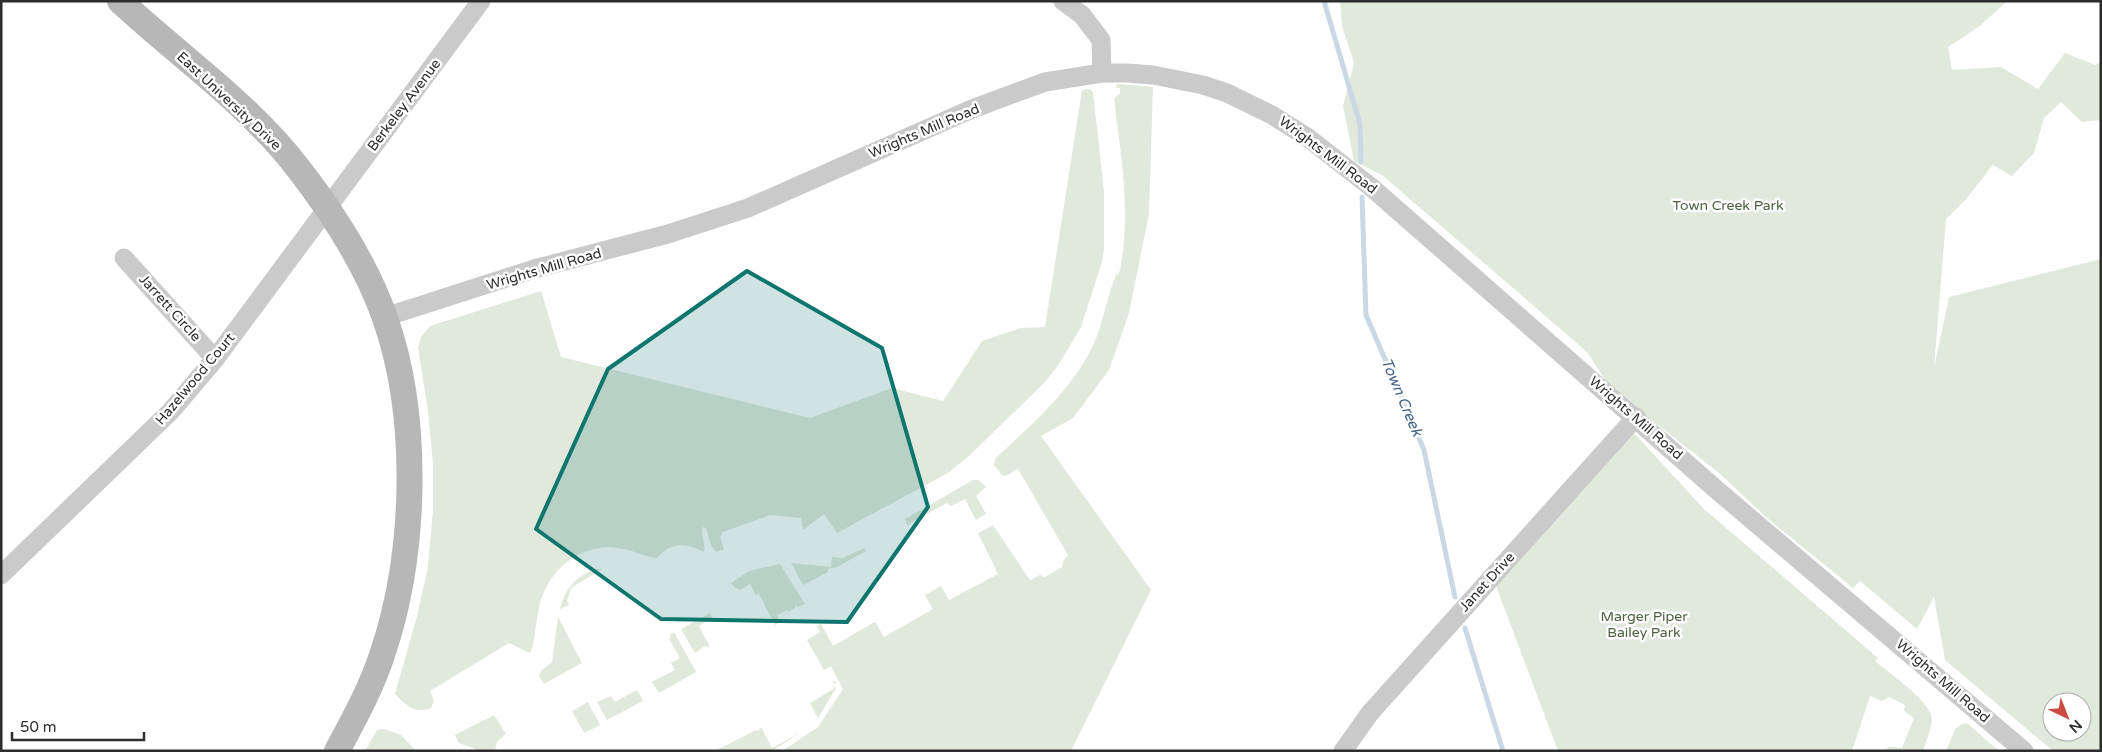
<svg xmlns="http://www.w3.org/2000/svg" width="2102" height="752" viewBox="0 0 2102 752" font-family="'Varela Round',sans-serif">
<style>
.green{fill:#e1e8dc;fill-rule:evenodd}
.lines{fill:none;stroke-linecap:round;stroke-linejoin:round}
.stream{stroke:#cad8e6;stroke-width:5}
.minor{stroke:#cacaca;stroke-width:19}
.secondary{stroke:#b7b7b7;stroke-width:26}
.marked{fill:#0f766e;fill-opacity:0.2;stroke:#0f766e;stroke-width:4;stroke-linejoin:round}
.labels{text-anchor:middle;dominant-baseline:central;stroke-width:5;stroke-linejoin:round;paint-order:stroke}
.street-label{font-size:14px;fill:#2d2d2d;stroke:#fff}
.park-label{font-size:14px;fill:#4c6240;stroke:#fff}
.water-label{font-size:15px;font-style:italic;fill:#456484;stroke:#fff}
</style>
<rect width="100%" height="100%" fill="#fff"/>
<!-- green -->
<g class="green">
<path d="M1340 1H2007L1980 26 1948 47 1952 70 2001 67 2038 89 2065 53 2095 65 2101 62V120L2082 122 2061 102 2044 118 2034 153 2012 176 1993 165 1966 199 1946 219 1934 368 1949 297 2101 259V751H2053L1945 660 1934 597 1917 629 1860 581 1853 588 1767 518 1719 473 1610 387 1587 352 1382 175 1354 161 1343 106 1354 63 1342 26ZM2052 702H2082V732H2052Z"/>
<path d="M1118 84 1153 87 1149 214 1129 313 1109 370 1073 418 1041 436 1151 590 1071 751H782L818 727 843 689 831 666 824 670 807 640 820 632 817 626 821 624 833 646 875 622 884 637 933 609 925 595 941 586 949 600 998 574 978 533 993 525 1030 580 1040 575 1045 577 1062 567 1063 561 1068 555 1018 469 1006 476 1002 475 994 465 995 459C1034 422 1079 385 1098 333 1105 314 1108 294 1116 275L1119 274C1132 216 1121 156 1114 98L1120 93V88L1115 87Z"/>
<path d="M1090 89 1093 92 1104 191V249L1102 262 1081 327 1057 367 1044 383 970 455 948 473 837 533 824 514 803 530 801 518 770 515 723 532 720 537 724 549 716 552 711 545 706 528 703 527C700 535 706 544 704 552 686 543 671 541 657 558 645 557 635 551 623 549 583 540 547 569 539 608 536 619 535 645 530 653L509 643 430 691 434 701 431 708C414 714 407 706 395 694L417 616 428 567 433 510V463L428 411 418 348 421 337 430 326 541 291 561 357 810 418 892 388 943 401 982 341 1021 328 1045 327 1082 90Z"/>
<path d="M1633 432 1704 509 1878 658 1875 661C1888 672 1933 703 1932 720 1931 730 1926 741 1923 751H1885L1889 747 1902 748 1914 718 1904 711 1905 705 1889 697 1882 701 1870 696 1852 751H1558L1496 586Z"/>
<polygon points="973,480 978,480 986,487 976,496 986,514 976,520 965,499 951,506 947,503 907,525 905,519"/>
<polygon points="864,548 866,551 837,567 828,569 828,572 803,585 791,563 831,567 832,557 843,558"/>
<polygon points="780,564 805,604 798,607 796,605 795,608 788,612 787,610 778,615 779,623 775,625 759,594 756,595 750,584 740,590 734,587 731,583 749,571"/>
<path d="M595 569H602L571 588 567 601 569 605 560 609C564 590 576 576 595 569Z"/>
<polygon points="710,613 712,618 699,626 710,647 705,646 695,653 681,629"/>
<polygon points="558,617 582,663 544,684 539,676 541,671 552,662"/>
<polygon points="674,632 696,672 659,693 652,682 675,670 671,663 680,658 669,639 671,638 670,635"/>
<polygon points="833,681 836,682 834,684 836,688 818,718 810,703 835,688"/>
<polygon points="637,690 643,701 607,720 597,702 611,696 615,702"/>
<polygon points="588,702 600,725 584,733 572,711"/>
<polygon points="494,715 506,734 497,742 495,751 480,751 459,743 455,735"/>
<polygon points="1964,723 1968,724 1999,751 1946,751 1955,729"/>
<polygon points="761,727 772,748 801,732 772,751 715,751 756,730 758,731"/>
<polygon points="384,729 401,735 416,751 365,751 377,730"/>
</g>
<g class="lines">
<!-- stream -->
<g class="stream">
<polyline points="1324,1 1360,124 1361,162"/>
<polyline points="1362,197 1366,315 1424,450 1455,597"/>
<polyline points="1465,628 1503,751"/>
</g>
<!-- minor -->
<g class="minor">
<polyline points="1063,1 1082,15 1101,40 1102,73"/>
<polyline points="124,258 215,359"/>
<polyline points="385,317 534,269 668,234 748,208 972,109 1045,82 1102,73 1127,73 1153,75 1203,85 1227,93 1272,115 1307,137 1371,187 1718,491 2024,751"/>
<polyline points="1,575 171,411 215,359 481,1"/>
<polyline points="1343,751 1370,713 1636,417"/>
</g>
<!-- secondary -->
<path class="secondary" d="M120 1C179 56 248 103 298 168 332 212 366 264 385 318 420 418 416 553 383 652 372 687 354 719 337 751"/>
</g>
<!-- marked area -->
<path class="marked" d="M747 271 882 348 928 507 847 622 661 619 536 529 608 369Z"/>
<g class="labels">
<!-- street labels -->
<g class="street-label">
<text transform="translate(229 101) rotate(43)">East University Drive</text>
<text transform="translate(404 105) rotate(-53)">Berkeley Avenue</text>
<text transform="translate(924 131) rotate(-23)">Wrights Mill Road</text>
<text transform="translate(1328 155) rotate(37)">Wrights Mill Road</text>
<text transform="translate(544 269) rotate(-16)">Wrights Mill Road</text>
<text transform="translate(170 308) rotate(48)">Jarrett Circle</text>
<text transform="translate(195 379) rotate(-50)">Hazelwood Court</text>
<text transform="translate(1636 418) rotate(41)">Wrights Mill Road</text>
<text transform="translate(1487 582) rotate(-48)">Janet Drive</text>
<text transform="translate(1943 681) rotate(41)">Wrights Mill Road</text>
</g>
<!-- park labels -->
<g class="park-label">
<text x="1728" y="205">Town Creek Park</text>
<text x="1644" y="616">Marger Piper<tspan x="1644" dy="16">Bailey Park</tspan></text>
</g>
<!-- water labels -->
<g class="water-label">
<text transform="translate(1402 397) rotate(67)">Town Creek</text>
</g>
</g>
<!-- border -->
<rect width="2102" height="752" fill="none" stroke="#2d2d2d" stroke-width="5"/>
<!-- north arrow -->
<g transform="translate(2067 717) rotate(137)"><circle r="24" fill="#ffffff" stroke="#ababab"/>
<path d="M0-4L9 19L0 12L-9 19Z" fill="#ce4a44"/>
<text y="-8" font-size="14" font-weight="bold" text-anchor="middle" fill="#2d2d2d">N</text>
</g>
<!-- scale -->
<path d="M12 732v8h132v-8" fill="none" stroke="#2d2d2d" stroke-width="2.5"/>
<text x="20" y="732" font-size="15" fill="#2d2d2d" stroke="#ffffff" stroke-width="4" paint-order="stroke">50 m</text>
</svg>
